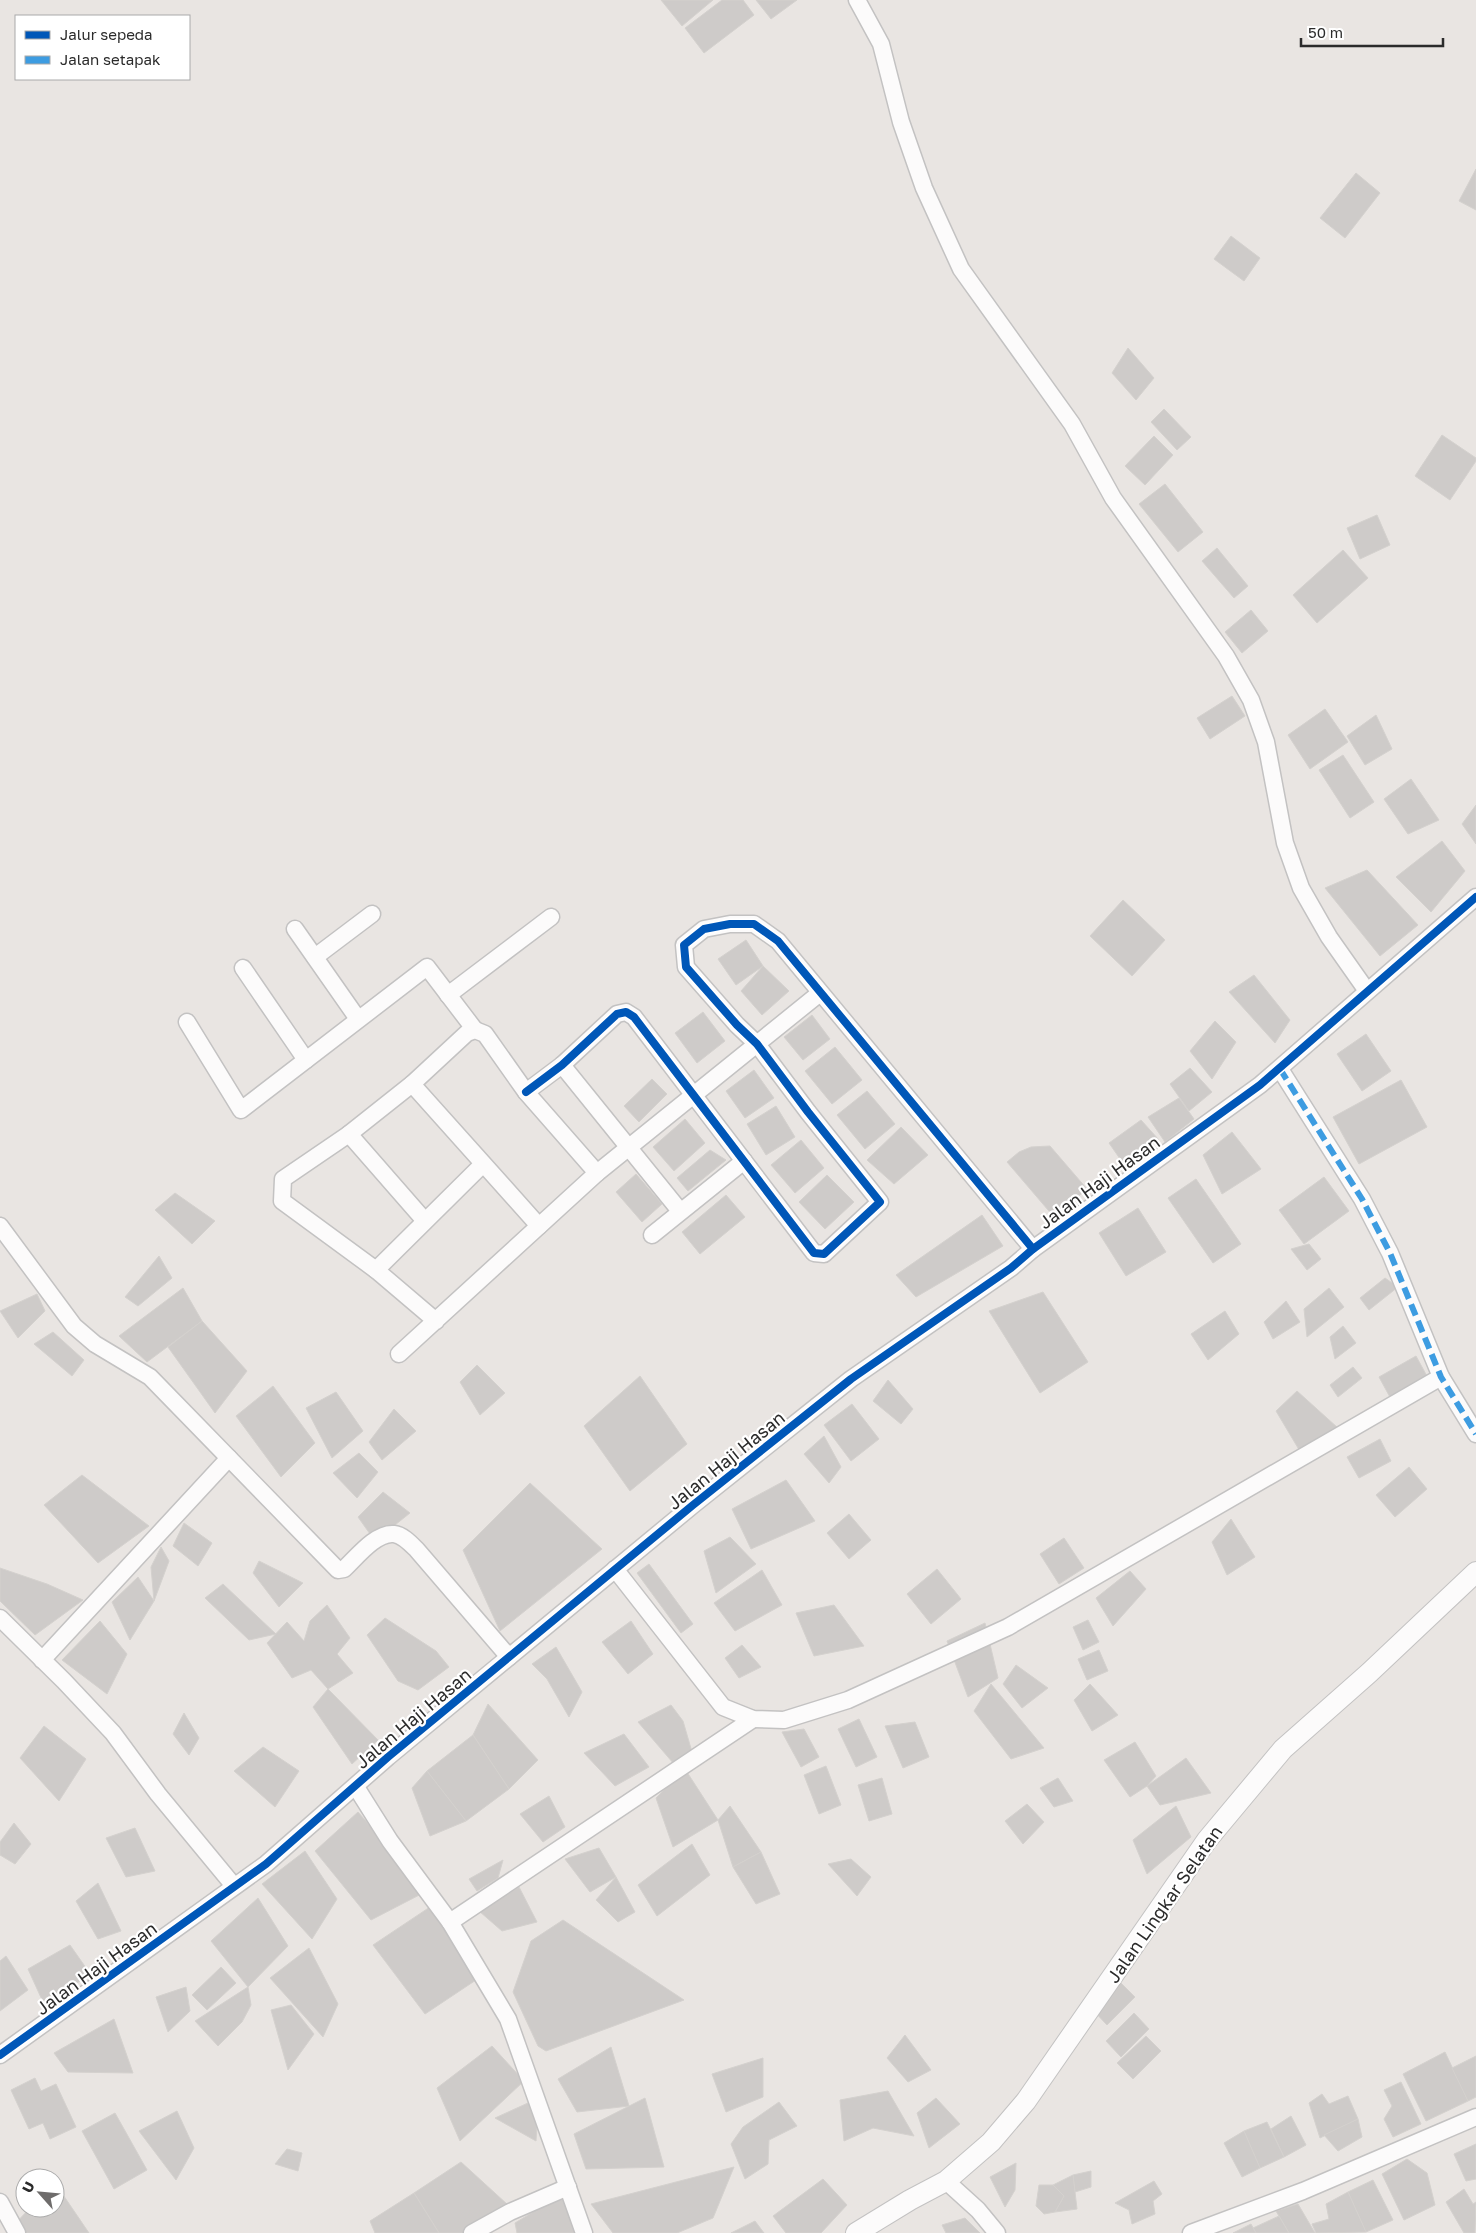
<svg xmlns="http://www.w3.org/2000/svg" width="1476" height="2233" viewBox="0 0 1476 2233" font-family="'Golos Text',sans-serif">
<style>
.building{fill:#cecbc9;stroke:#d4d1ce}
.lines{fill:none;stroke-linecap:round;stroke-linejoin:round}
.minor-casing{stroke:#c3c2c2;stroke-width:19}
.tertiary-casing{stroke:#c3c2c2;stroke-width:22}
.minor{stroke:#fcfbfb;stroke-width:16}
.tertiary{stroke:#fcfbfb;stroke-width:20}
.quiet{stroke:#3d9ce1;stroke-width:6;stroke-dasharray:12 6;stroke-linecap:butt}
.cycleway-casing{stroke:#fff;stroke-width:11}
.cycleway{stroke:#0057b8;stroke-width:8}
.labels{text-anchor:middle;dominant-baseline:central;stroke-width:4.5;stroke-linejoin:round;paint-order:stroke}
.street-label{font-size:18px;fill:#2b2b2b;stroke:#fff}
</style>
<rect width="100%" height="100%" fill="#e9e5e2"/>
<!-- building -->
<g class="building">
<polygon points="661,0 713,0 682,26"/>
<polygon points="722,0 743,0 754,15 704,53 685,28"/>
<polygon points="756,0 797,0 771,19"/>
<polygon points="1476,169 1476,210 1459,201"/>
<polygon points="1356,173 1380,193 1345,238 1320,218"/>
<polygon points="1231,236 1260,258 1244,281 1214,259"/>
<polygon points="1128,348 1154,378 1136,400 1112,373"/>
<polygon points="1164,409 1191,437 1177,450 1151,422"/>
<polygon points="1442,435 1476,458 1476,461 1450,500 1415,476"/>
<polygon points="1154,436 1173,455 1145,485 1125,466"/>
<polygon points="1165,484 1203,532 1178,552 1139,504"/>
<polygon points="1377,515 1390,545 1360,559 1347,528"/>
<polygon points="1217,548 1248,586 1234,598 1202,561"/>
<polygon points="1343,550 1368,578 1317,623 1293,595"/>
<polygon points="1251,610 1268,631 1242,653 1225,632"/>
<polygon points="1232,696 1245,716 1210,739 1197,718"/>
<polygon points="1325,709 1348,742 1310,769 1288,735"/>
<polygon points="1376,715 1392,749 1365,765 1347,736"/>
<polygon points="1343,755 1374,802 1350,818 1319,770"/>
<polygon points="1411,779 1439,820 1408,834 1384,799"/>
<polygon points="1476,805 1476,844 1462,824"/>
<polygon points="1442,841 1465,871 1431,912 1396,877"/>
<polygon points="1367,870 1418,925 1380,956 1325,888"/>
<polygon points="1123,900 1165,940 1132,976 1090,936"/>
<polygon points="746,940 763,966 736,985 718,959"/>
<polygon points="763,966 789,991 762,1015 741,991"/>
<polygon points="1254,975 1290,1020 1275,1043 1229,992"/>
<polygon points="703,1012 725,1041 697,1063 675,1033"/>
<polygon points="812,1015 830,1039 803,1060 784,1037"/>
<polygon points="1215,1021 1236,1042 1212,1079 1190,1051"/>
<polygon points="1366,1034 1391,1071 1362,1091 1337,1054"/>
<polygon points="835,1047 862,1080 832,1104 805,1071"/>
<polygon points="1190,1068 1212,1092 1189,1111 1170,1084"/>
<polygon points="754,1070 774,1098 745,1118 726,1091"/>
<polygon points="652,1079 667,1094 639,1122 624,1106"/>
<polygon points="1401,1080 1427,1127 1359,1164 1333,1117"/>
<polygon points="867,1091 895,1124 865,1149 837,1115"/>
<polygon points="1179,1098 1194,1119 1165,1142 1148,1117"/>
<polygon points="776,1106 795,1137 766,1155 747,1124"/>
<polygon points="685,1119 705,1143 674,1171 653,1147"/>
<polygon points="1141,1120 1159,1140 1125,1166 1109,1143"/>
<polygon points="901,1127 928,1155 894,1184 867,1160"/>
<polygon points="1232,1132 1261,1169 1222,1194 1203,1155"/>
<polygon points="801,1140 824,1168 795,1193 771,1165"/>
<polygon points="1050,1146 1087,1189 1054,1217 1007,1162 1019,1152 1031,1147"/>
<polygon points="710,1150 726,1160 688,1191 677,1178"/>
<polygon points="636,1174 662,1204 642,1222 616,1192"/>
<polygon points="827,1175 854,1202 825,1229 799,1202"/>
<polygon points="1324,1177 1349,1211 1304,1244 1279,1210"/>
<polygon points="1196,1179 1241,1244 1213,1263 1168,1198"/>
<polygon points="175,1193 215,1221 192,1244 155,1210"/>
<polygon points="726,1195 745,1217 700,1254 682,1232"/>
<polygon points="1138,1208 1166,1252 1126,1276 1099,1233"/>
<polygon points="982,1215 1003,1246 916,1297 896,1275"/>
<polygon points="1309,1244 1321,1259 1307,1270 1291,1249"/>
<polygon points="159,1256 172,1278 138,1306 125,1297"/>
<polygon points="1385,1278 1398,1287 1369,1310 1360,1298"/>
<polygon points="183,1288 202,1321 147,1362 119,1336"/>
<polygon points="1329,1288 1344,1307 1307,1337 1304,1309"/>
<polygon points="1043,1292 1088,1362 1040,1393 989,1311"/>
<polygon points="37,1294 45,1311 18,1338 0,1311"/>
<polygon points="1286,1301 1300,1322 1273,1339 1264,1322"/>
<polygon points="1225,1311 1239,1334 1208,1360 1191,1334"/>
<polygon points="202,1321 247,1371 215,1413 168,1347"/>
<polygon points="1343,1326 1356,1343 1335,1359 1330,1337"/>
<polygon points="53,1332 84,1360 72,1376 34,1344"/>
<polygon points="1416,1356 1428,1378 1391,1399 1379,1377"/>
<polygon points="477,1365 505,1393 480,1415 460,1382"/>
<polygon points="1353,1367 1362,1378 1338,1397 1330,1385"/>
<polygon points="640,1376 687,1444 630,1491 584,1426"/>
<polygon points="888,1380 913,1409 901,1424 873,1401"/>
<polygon points="273,1386 315,1443 281,1477 236,1416"/>
<polygon points="1297,1391 1338,1428 1301,1453 1276,1411"/>
<polygon points="336,1392 363,1431 332,1458 306,1408"/>
<polygon points="852,1404 879,1439 851,1461 824,1425"/>
<polygon points="394,1409 416,1431 382,1460 369,1442"/>
<polygon points="824,1436 841,1467 829,1483 804,1454"/>
<polygon points="1380,1439 1391,1461 1359,1478 1347,1457"/>
<polygon points="359,1453 378,1472 357,1498 333,1473"/>
<polygon points="1409,1467 1427,1489 1395,1517 1376,1495"/>
<polygon points="82,1475 149,1526 98,1563 44,1505"/>
<polygon points="786,1480 815,1521 751,1549 732,1509"/>
<polygon points="530,1483 602,1549 500,1631 463,1550"/>
<polygon points="383,1492 410,1513 375,1541 358,1517"/>
<polygon points="849,1514 871,1540 849,1559 827,1533"/>
<polygon points="1231,1519 1255,1557 1227,1575 1212,1542"/>
<polygon points="184,1523 212,1543 198,1566 173,1546"/>
<polygon points="730,1537 756,1564 716,1593 704,1551"/>
<polygon points="1064,1538 1084,1568 1059,1584 1040,1554"/>
<polygon points="161,1547 169,1561 154,1601 151,1567"/>
<polygon points="259,1561 303,1583 279,1607 253,1573"/>
<polygon points="649,1564 693,1624 681,1633 637,1573"/>
<polygon points="0,1568 47,1584 83,1600 35,1635 0,1601"/>
<polygon points="937,1569 961,1599 931,1624 907,1594"/>
<polygon points="762,1570 782,1605 735,1631 714,1603"/>
<polygon points="1130,1571 1146,1589 1113,1626 1096,1598"/>
<polygon points="138,1577 154,1601 130,1640 112,1602"/>
<polygon points="223,1584 276,1634 249,1640 205,1598"/>
<polygon points="327,1605 350,1638 337,1654 353,1673 328,1689 311,1670 292,1678 267,1643 287,1622 304,1641 310,1621"/>
<polygon points="834,1605 864,1646 814,1656 796,1613"/>
<polygon points="385,1618 436,1651 449,1667 418,1690 398,1681 367,1635"/>
<polygon points="1088,1620 1099,1642 1083,1650 1073,1627"/>
<polygon points="100,1621 127,1654 107,1694 62,1660"/>
<polygon points="631,1621 653,1654 628,1674 602,1642"/>
<polygon points="985,1623 998,1678 968,1697 947,1641"/>
<polygon points="742,1645 761,1667 739,1678 725,1658"/>
<polygon points="556,1647 582,1692 569,1717 547,1679 532,1664"/>
<polygon points="1099,1650 1108,1671 1087,1680 1078,1659"/>
<polygon points="1016,1665 1048,1688 1022,1708 1003,1684"/>
<polygon points="991,1684 1044,1748 1011,1759 974,1711"/>
<polygon points="1090,1684 1118,1715 1092,1731 1074,1700"/>
<polygon points="328,1689 378,1740 352,1764 313,1707"/>
<polygon points="488,1704 538,1760 509,1789 473,1735"/>
<polygon points="671,1705 683,1721 692,1752 674,1764 638,1722"/>
<polygon points="184,1713 199,1738 189,1755 173,1734"/>
<polygon points="859,1719 877,1757 856,1767 838,1729"/>
<polygon points="915,1722 929,1757 903,1768 885,1726"/>
<polygon points="44,1726 86,1759 59,1801 20,1758"/>
<polygon points="804,1729 819,1757 801,1767 782,1732"/>
<polygon points="624,1734 649,1767 615,1786 584,1753"/>
<polygon points="473,1735 509,1789 466,1821 427,1771"/>
<polygon points="1135,1742 1156,1776 1147,1786 1130,1797 1104,1760"/>
<polygon points="263,1747 299,1771 275,1807 234,1771"/>
<polygon points="1186,1758 1211,1793 1160,1805 1147,1786"/>
<polygon points="826,1766 841,1805 819,1814 804,1775"/>
<polygon points="685,1769 718,1820 673,1847 656,1798"/>
<polygon points="427,1771 466,1821 430,1836 412,1788"/>
<polygon points="882,1778 892,1814 869,1821 858,1785"/>
<polygon points="1058,1778 1073,1801 1054,1807 1040,1788"/>
<polygon points="549,1796 565,1827 543,1842 520,1814"/>
<polygon points="1027,1804 1044,1822 1023,1844 1005,1821"/>
<polygon points="730,1806 761,1852 733,1867 718,1820"/>
<polygon points="1176,1806 1191,1837 1147,1874 1133,1840"/>
<polygon points="358,1812 427,1891 371,1920 315,1851"/>
<polygon points="14,1823 31,1844 15,1864 0,1855 0,1842"/>
<polygon points="135,1828 155,1871 126,1877 106,1838"/>
<polygon points="692,1844 710,1875 657,1916 638,1885"/>
<polygon points="599,1848 616,1877 590,1892 565,1859"/>
<polygon points="305,1851 337,1899 312,1939 262,1884"/>
<polygon points="761,1852 780,1894 756,1904 733,1867"/>
<polygon points="851,1859 871,1877 857,1896 828,1864"/>
<polygon points="503,1860 498,1878 477,1891 469,1879"/>
<polygon points="616,1877 635,1912 618,1922 596,1900"/>
<polygon points="98,1883 121,1931 98,1939 76,1901"/>
<polygon points="519,1887 537,1922 502,1931 479,1911"/>
<polygon points="258,1898 288,1946 248,1987 211,1941"/>
<polygon points="430,1907 479,1978 425,2014 373,1945"/>
<polygon points="563,1920 684,2000 546,2051 538,2046 513,1992 531,1941"/>
<polygon points="70,1945 91,1975 43,2002 28,1969"/>
<polygon points="309,1948 338,2004 323,2037 270,1978"/>
<polygon points="6,1956 28,1990 0,2011 0,1961"/>
<polygon points="221,1967 236,1983 207,2010 192,1995"/>
<polygon points="1120,1982 1135,1997 1107,2025 1092,2009"/>
<polygon points="186,1987 190,2011 168,2032 156,1997"/>
<polygon points="248,1987 251,2005 242,2022 218,2046 195,2021"/>
<polygon points="291,2005 314,2034 288,2070 271,2010"/>
<polygon points="1134,2013 1149,2029 1121,2057 1106,2041"/>
<polygon points="114,2019 133,2073 68,2072 54,2053"/>
<polygon points="905,2035 931,2070 908,2082 887,2058"/>
<polygon points="1146,2036 1161,2051 1133,2079 1117,2063"/>
<polygon points="492,2046 524,2081 460,2141 437,2088"/>
<polygon points="611,2047 629,2106 577,2112 558,2079"/>
<polygon points="1445,2052 1468,2101 1426,2121 1403,2074"/>
<polygon points="1476,2056 1476,2097 1468,2101 1452,2068"/>
<polygon points="763,2058 763,2097 726,2112 712,2074"/>
<polygon points="35,2078 41,2091 56,2084 76,2127 50,2139 43,2123 29,2129 11,2090"/>
<polygon points="1401,2082 1421,2124 1393,2137 1384,2119 1392,2106 1384,2090"/>
<polygon points="888,2091 914,2136 873,2128 844,2141 840,2100"/>
<polygon points="1322,2094 1329,2104 1348,2096 1358,2119 1320,2138 1309,2103"/>
<polygon points="539,2098 536,2141 495,2118"/>
<polygon points="645,2098 664,2167 586,2169 574,2134"/>
<polygon points="936,2098 960,2124 929,2148 917,2113"/>
<polygon points="779,2102 797,2126 769,2140 768,2164 745,2179 731,2144 743,2127"/>
<polygon points="177,2111 194,2148 176,2180 139,2131"/>
<polygon points="115,2113 147,2170 114,2189 82,2131"/>
<polygon points="1291,2116 1306,2145 1284,2157 1271,2129"/>
<polygon points="1358,2119 1362,2137 1338,2151 1324,2135"/>
<polygon points="1267,2122 1284,2157 1260,2168 1244,2131"/>
<polygon points="1244,2131 1260,2168 1242,2177 1224,2143"/>
<polygon points="1476,2144 1476,2179 1466,2181 1454,2154"/>
<polygon points="287,2149 302,2153 298,2171 275,2164"/>
<polygon points="1407,2159 1427,2173 1435,2205 1404,2220 1382,2174"/>
<polygon points="461,2162 508,2205 470,2233 439,2233 414,2193"/>
<polygon points="1016,2163 1015,2190 1005,2207 990,2177"/>
<polygon points="734,2167 713,2218 677,2233 613,2233 591,2204"/>
<polygon points="1091,2171 1091,2187 1075,2192 1073,2175"/>
<polygon points="1073,2175 1077,2209 1055,2212 1064,2196 1053,2185"/>
<polygon points="823,2179 847,2205 821,2233 786,2233 773,2216"/>
<polygon points="1373,2180 1393,2220 1366,2232 1348,2192"/>
<polygon points="1154,2181 1162,2194 1153,2201 1155,2214 1132,2224 1129,2210 1115,2203"/>
<polygon points="55,2183 89,2233 16,2233 12,2227 30,2208 55,2208"/>
<polygon points="1039,2185 1053,2185 1064,2196 1055,2212 1044,2214 1036,2206"/>
<polygon points="1464,2189 1473,2204 1476,2202 1475,2233 1464,2233 1446,2202"/>
<polygon points="566,2192 582,2233 517,2233 515,2223"/>
<polygon points="1348,2192 1366,2232 1316,2233 1312,2224 1329,2219 1326,2204"/>
<polygon points="414,2193 439,2233 375,2233 370,2221"/>
<polygon points="1298,2204 1315,2233 1289,2233 1276,2211"/>
<polygon points="1279,2216 1289,2233 1256,2233 1253,2228"/>
<polygon points="965,2218 980,2233 946,2233 942,2225"/>
<polygon points="755,2221 764,2233 731,2233"/>
<polygon points="1251,2224 1256,2233 1233,2233"/>
</g>
<g class="lines">
<defs>
<g id="minor">
<polyline points="857,0 881,44 901,122 924,188 961,269 1072,424 1113,498 1226,656 1251,700 1266,742 1285,843 1301,888 1329,937 1367,991"/>
<polyline points="295,929 358,1019"/>
<polyline points="315,957 372,914"/>
<polyline points="243,968 306,1060"/>
<polyline points="448,995 551,917"/>
<polyline points="187,1022 241,1110 427,967 475,1030"/>
<polyline points="562,1065 680,1211"/>
<polyline points="1280,1069 1362,1199 1390,1253 1441,1377 1476,1434"/>
<polyline points="412,1084 539,1226"/>
<polyline points="526,1092 562,1065 617,1014 626,1012 634,1017 814,1253 824,1254 880,1202 808,1112 757,1044 737,1025 686,967 684,945 704,929 730,924 754,924 778,941 1033,1249"/>
<polyline points="349,1134 425,1221"/>
<polyline points="597,1173 820,993"/>
<path d="M0 1226 74 1326 95 1344 150 1377 338 1570 344 1569C356 1558 376 1532 394 1534 403 1535 411 1544 417 1550L509 1657"/>
<polyline points="652,1235 744,1161"/>
<polyline points="376,1270 483,1164"/>
<polyline points="399,1354 597,1173 526,1092 485,1034 475,1030 467,1033 412,1084 349,1134 283,1179 282,1201 376,1270 436,1321"/>
<polyline points="615,1569 723,1707 753,1719 784,1720 848,1700 1008,1627 1441,1377"/>
<polyline points="0,1618 64,1681 113,1733 158,1794 234,1886"/>
<polyline points="42,1660 229,1458"/>
<polyline points="356,1787 390,1841 450,1922 508,2019 584,2233"/>
<polyline points="450,1922 753,1719"/>
<polyline points="0,2055 266,1864 388,1757 693,1505 851,1379 1011,1268 1033,1249 1260,1085 1476,897"/>
<polyline points="946,2181 978,2210 997,2233"/>
<polyline points="0,2202 17,2233"/>
<polyline points="472,2233 510,2212 568,2187"/>
<polyline points="1191,2233 1303,2191 1476,2117"/>
</g>
<polyline id="tertiary" points="856,2233 910,2200 946,2181 991,2142 1026,2101 1207,1840 1283,1749 1369,1673 1476,1572"/>
</defs>
<!-- minor casing -->
<use href="#minor" class="minor-casing"/>
<!-- tertiary casing -->
<use href="#tertiary" class="tertiary-casing"/>
<!-- minor -->
<use href="#minor" class="minor"/>
<!-- tertiary -->
<use href="#tertiary" class="tertiary"/>
<!-- quiet -->
<polyline class="quiet" points="1280,1069 1362,1199 1390,1253 1441,1377 1476,1434"/>
<defs>
<g id="cycleway">
<polyline points="526,1092 562,1065 617,1014 626,1012 634,1017 814,1253 824,1254 880,1202 808,1112 757,1044 737,1025 686,967 684,945 704,929 730,924 754,924 778,941 1033,1249"/>
<polyline points="0,2055 266,1864 388,1757 693,1505 851,1379 1011,1268 1033,1249 1260,1085 1476,897"/>
</g>
</defs>
<!-- cycleway casing -->
<use href="#cycleway" class="cycleway-casing"/>
<!-- cycleway -->
<use href="#cycleway" class="cycleway"/>
</g>
<g class="labels">
<!-- street labels -->
<g class="street-label">
<text transform="translate(1099 1182) rotate(-36)">Jalan Haji Hasan</text>
<text transform="translate(726 1460) rotate(-39)">Jalan Haji Hasan</text>
<text transform="translate(413 1718) rotate(-40)">Jalan Haji Hasan</text>
<text transform="translate(1164 1904) rotate(-55)">Jalan Lingkar Selatan</text>
<text transform="translate(96 1968) rotate(-36)">Jalan Haji Hasan</text>
</g>
</g>
<!-- legend -->
<rect x="15" y="15" width="175" height="65" fill="#ffffff" stroke="#aaaaaa"/>
<rect x="25" y="31" width="25" height="8" fill="#0057b8" stroke="#aaaaaa"/>
<text x="60" y="40" font-size="15" fill="#2b2b2b">Jalur sepeda</text>
<rect x="25" y="56" width="25" height="8" fill="#3d9ce1" stroke="#aaaaaa"/>
<text x="60" y="65" font-size="15" fill="#2b2b2b">Jalan setapak</text>
<!-- north arrow -->
<g transform="translate(40 2193) rotate(297)"><circle r="24" fill="#ffffff" stroke="#aaaaaa"/>
<path d="M0-4L9 19L0 12L-9 19Z" fill="#6e6c6b"/>
<text y="-8" font-size="14" font-weight="bold" text-anchor="middle" fill="#2b2b2b">U</text>
</g>
<!-- scale -->
<path d="M1301 38v8h142v-8" fill="none" stroke="#2b2b2b" stroke-width="2.5"/>
<text x="1308" y="38" font-size="15" fill="#2b2b2b" stroke="#ffffff" stroke-width="4" paint-order="stroke">50 m</text>
</svg>
